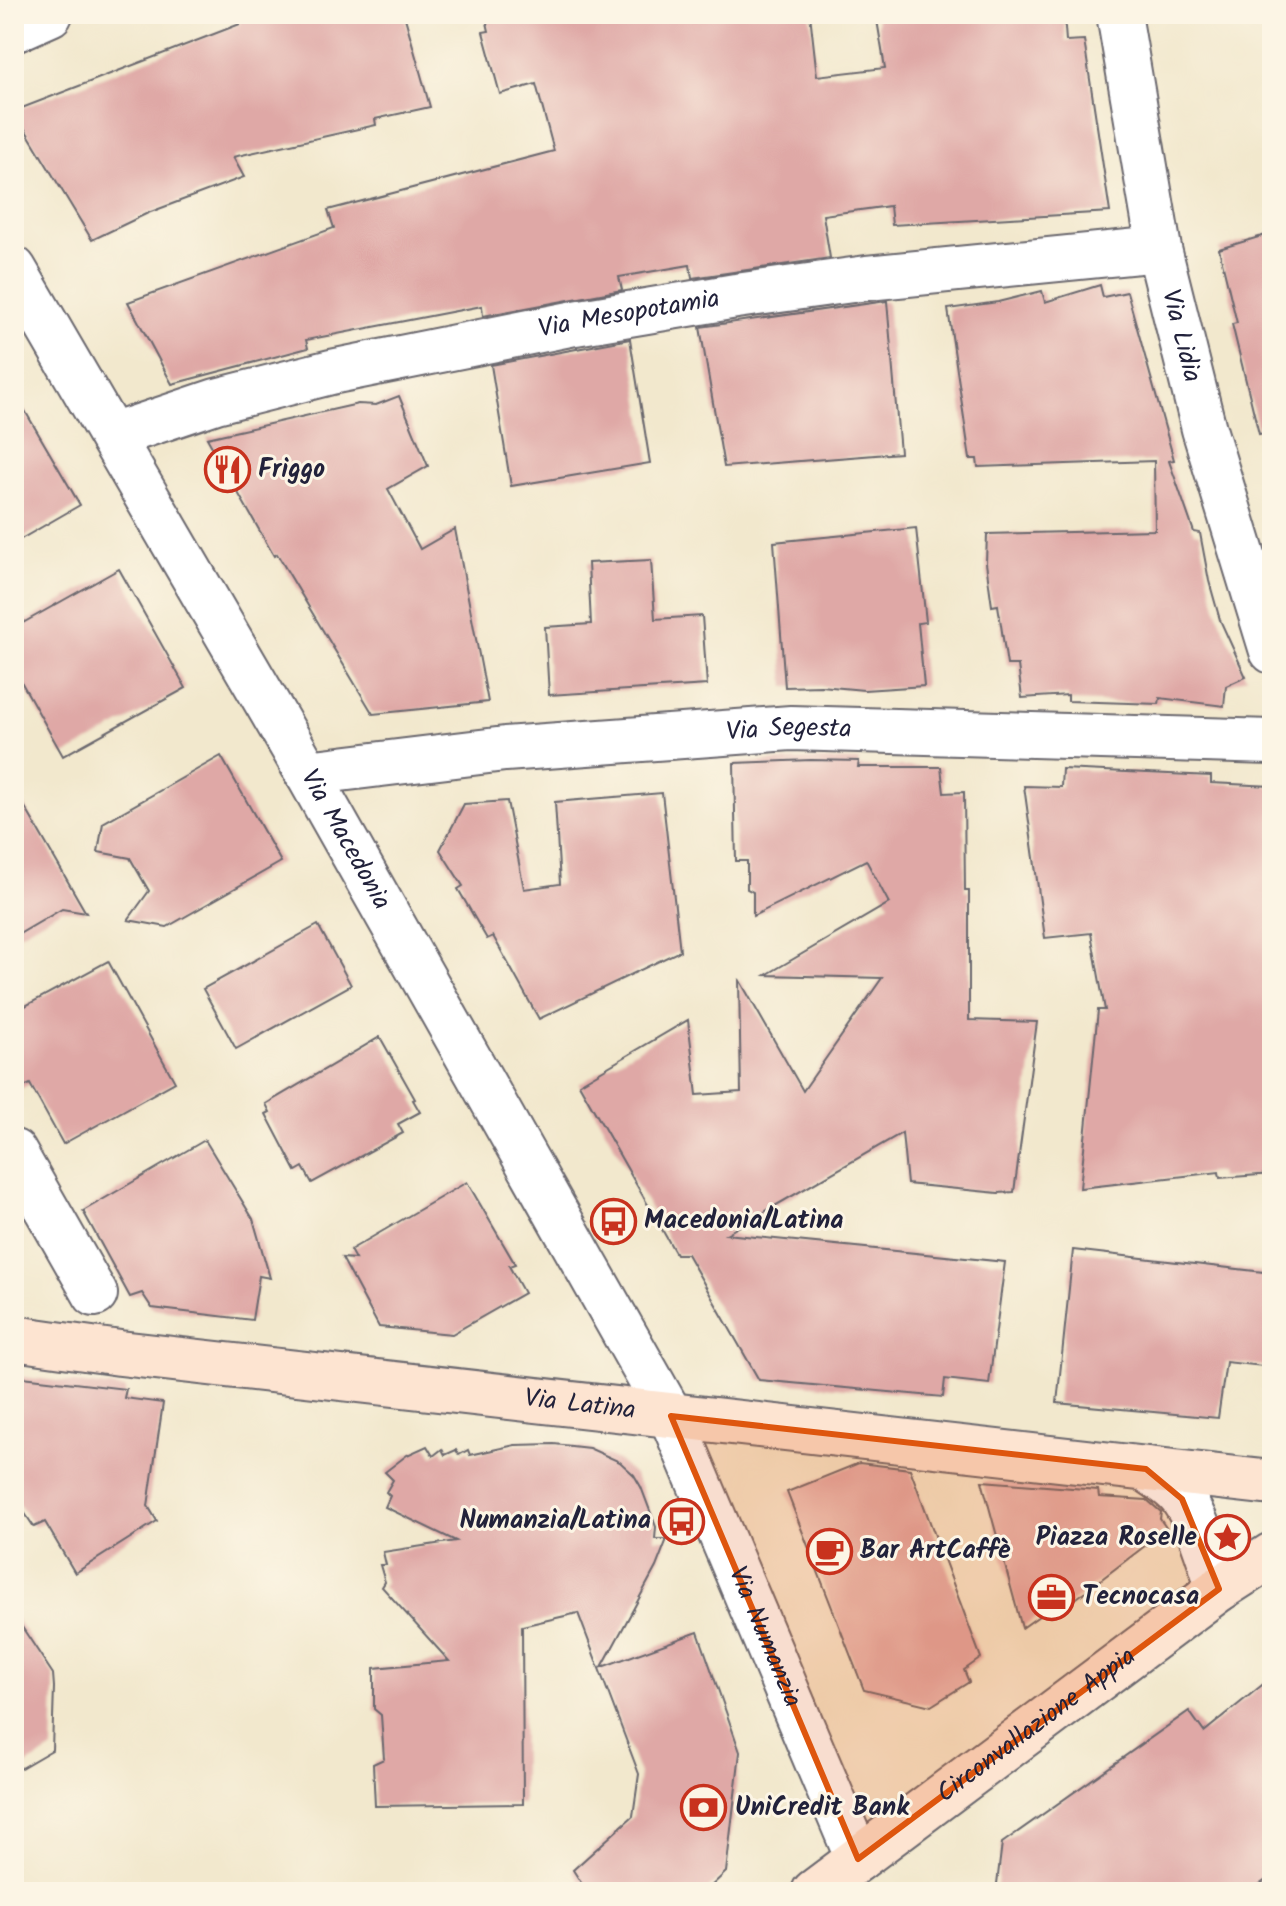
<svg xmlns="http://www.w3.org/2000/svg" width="1286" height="1906" viewBox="0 0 1286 1906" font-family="Kalam,sans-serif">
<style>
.building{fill:#dfa8a6}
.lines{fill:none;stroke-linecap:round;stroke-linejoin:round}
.street-casing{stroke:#6b676e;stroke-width:48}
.secondary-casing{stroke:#6b676e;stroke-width:48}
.street{stroke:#fff;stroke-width:44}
.secondary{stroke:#fde4d1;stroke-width:44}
.marked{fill:#de560e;fill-opacity:0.2;stroke:#de560e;stroke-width:6;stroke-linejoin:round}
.labels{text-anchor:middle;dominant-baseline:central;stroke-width:6;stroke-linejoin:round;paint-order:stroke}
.street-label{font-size:26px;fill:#22223b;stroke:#fcf5e5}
.poi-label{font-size:26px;font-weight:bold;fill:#22223b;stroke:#fcf5e5;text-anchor:start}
</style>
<rect width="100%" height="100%" fill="#fcf5e5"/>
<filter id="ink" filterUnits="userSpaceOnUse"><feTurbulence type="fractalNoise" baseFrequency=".0125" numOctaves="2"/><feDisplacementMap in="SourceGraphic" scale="16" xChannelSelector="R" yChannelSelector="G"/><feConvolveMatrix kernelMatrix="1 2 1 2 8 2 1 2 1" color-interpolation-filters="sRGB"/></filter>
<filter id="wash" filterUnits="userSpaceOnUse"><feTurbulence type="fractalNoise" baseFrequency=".006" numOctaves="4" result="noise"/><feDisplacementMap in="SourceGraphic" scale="32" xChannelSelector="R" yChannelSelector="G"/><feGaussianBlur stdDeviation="1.8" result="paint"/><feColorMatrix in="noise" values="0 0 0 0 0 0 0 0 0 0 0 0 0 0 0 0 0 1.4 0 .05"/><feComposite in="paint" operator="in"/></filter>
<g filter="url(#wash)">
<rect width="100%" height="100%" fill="#f2e8cd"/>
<g id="blocks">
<!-- building -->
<g class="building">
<polygon points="234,14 404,14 430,107 375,119 376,125 233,157 244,177 148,213 92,240 14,111 240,24"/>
<polygon points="485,14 810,14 817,76 885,68 876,14 1064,14 1066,41 1084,40 1110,212 892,225 890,206 823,215 830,258 692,278 690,265 619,277 622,290 483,316 482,306 306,340 308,348 172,384 128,302 334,228 328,210 554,151 536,84 500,94 483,32 489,31"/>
<polygon points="1272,233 1272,432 1259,434 1232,324 1237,323 1219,249"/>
<polygon points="1100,285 1103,297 1127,292 1174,460 1169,461 1194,532 1200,533 1209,581 1220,620 1246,677 1226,686 1224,706 1160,698 1159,704 1068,701 1068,695 1022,698 1018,665 1007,665 998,605 992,606 986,563 987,534 1155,530 1154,461 978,467 977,459 970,459 948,309 998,302 1042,291 1045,302"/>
<polygon points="887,301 900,453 724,467 700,327"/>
<polygon points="630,339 650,463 511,486 491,365"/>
<polygon points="14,392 80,505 14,543"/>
<polygon points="399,396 428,466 388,489 420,549 455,529 488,702 373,714 277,554 274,556 207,438 358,404 376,405"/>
<polygon points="916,528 926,622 918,623 924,686 864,690 821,686 785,687 774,542"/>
<polygon points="651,560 655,619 702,616 707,685 549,695 545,627 591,624 588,563"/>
<polygon points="119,569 186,688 63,756 14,669 14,628"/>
<polygon points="221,756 281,862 167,927 128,920 149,891 130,858 98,852 103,823"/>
<polygon points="811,760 859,761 858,767 941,767 944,793 964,792 965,891 969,891 969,1020 1037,1022 1014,1192 998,1193 907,1184 902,1133 726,1234 1005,1262 989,1384 945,1379 943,1397 759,1380 687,1254 676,1254 579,1084 688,1020 697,1095 741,1092 739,979 803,1091 882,978 766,975 889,903 866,860 753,916 753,892 747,889 747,861 736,861 734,763"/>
<polygon points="1062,769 1211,776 1211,783 1272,786 1272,1174 1220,1178 1219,1172 1080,1188 1098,1010 1105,1010 1091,933 1045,938 1024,786 1061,787"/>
<polygon points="14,788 86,913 62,909 14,937"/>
<polygon points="662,793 680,951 539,1019 493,936 487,939 458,889 463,886 440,850 464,804 507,801 524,889 560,884 555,802"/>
<polygon points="318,925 351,985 236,1049 203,989"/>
<polygon points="108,961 175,1082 63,1144 30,1084 14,1092 14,1012"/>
<polygon points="380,1037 415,1099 413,1100 420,1112 398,1124 403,1133 312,1183 303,1167 296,1171 266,1114 270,1112 266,1104"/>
<polygon points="205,1140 253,1219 270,1278 259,1276 252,1320 152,1308 142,1293 130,1297 83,1211"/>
<polygon points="467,1182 515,1264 509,1266 524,1293 452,1334 379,1327 342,1258 355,1259 350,1250"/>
<polygon points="1073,1250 1272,1273 1272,1367 1226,1362 1218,1418 1057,1403"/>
<polygon points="14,1376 126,1389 124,1398 163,1403 148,1506 157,1521 75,1573 45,1522 34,1527 14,1497"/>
<polygon points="554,1444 589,1448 620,1462 634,1475 641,1487 656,1527 655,1539 667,1539 656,1567 602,1667 698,1632 740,1752 726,1872 705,1892 587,1892 573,1870 633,1816 639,1774 578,1613 522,1626 523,1804 375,1806 373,1764 384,1759 381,1715 374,1709 374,1668 449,1661 382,1587 385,1582 380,1565 386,1565 383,1552 456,1541 385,1507 390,1496 386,1492 393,1480 385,1472 407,1455 427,1446 433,1456 442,1449 445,1455 456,1450 459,1455 468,1450 470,1455 515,1445"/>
<polygon points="859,1463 910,1469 981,1658 964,1670 969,1682 931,1706 864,1690 787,1492"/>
<polygon points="982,1481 1098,1490 1099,1497 1147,1500 1161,1512 1160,1519 1167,1529 1052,1617 1046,1611 1022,1628"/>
<polygon points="14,1615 53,1674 54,1687 52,1750 14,1772"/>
<polygon points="1272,1677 1272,1876 1248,1892 996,1892 1002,1843 1189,1711 1204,1732"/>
</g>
</g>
</g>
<g filter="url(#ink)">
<use href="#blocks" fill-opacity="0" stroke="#6b676e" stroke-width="2"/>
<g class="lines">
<defs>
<g id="street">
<path id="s1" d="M1119 14 1159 249 1204 429 1272 651"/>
<polyline points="14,30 50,14"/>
<path id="s2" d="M14 269 292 746 671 1416 858 1859"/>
<path id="s3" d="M112 436 216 401 331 372 575 323 736 296 867 278 1159 249"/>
<path id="s4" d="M307 773 505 749 791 728 1272 742"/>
<polyline points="14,1152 95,1294"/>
<path d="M1146 1469C1159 1478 1173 1486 1182 1498 1200 1524 1209 1559 1219 1589"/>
</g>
<g id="secondary">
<path id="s5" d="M14 1338 120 1353 1272 1483"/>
<path id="s6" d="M814 1892 1219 1589 1272 1555"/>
</g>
</defs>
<!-- street casing -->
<use href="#street" class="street-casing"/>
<!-- secondary casing -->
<use href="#secondary" class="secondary-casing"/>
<!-- street -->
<use href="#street" class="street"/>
<!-- secondary -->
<use href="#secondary" class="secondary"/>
</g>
</g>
<!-- marked area -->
<path class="marked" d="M671 1416 1146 1469 1182 1499 1219 1589 858 1859Z"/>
<!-- icons -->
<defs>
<symbol id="restaurant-ring" viewBox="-11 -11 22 22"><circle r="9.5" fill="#fcf5e5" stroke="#c8321e" stroke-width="1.5"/><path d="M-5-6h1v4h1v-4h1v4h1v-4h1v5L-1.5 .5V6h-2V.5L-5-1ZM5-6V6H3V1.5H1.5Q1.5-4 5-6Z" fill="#c8321e"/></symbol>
<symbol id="bus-ring" viewBox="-11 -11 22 22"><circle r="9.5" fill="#fcf5e5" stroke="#c8321e" stroke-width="1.5"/><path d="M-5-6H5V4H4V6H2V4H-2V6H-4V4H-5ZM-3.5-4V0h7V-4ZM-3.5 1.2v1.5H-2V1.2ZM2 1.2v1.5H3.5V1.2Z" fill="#c8321e"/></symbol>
<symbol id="sight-ring" viewBox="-11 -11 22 22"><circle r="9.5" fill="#fcf5e5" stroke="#c8321e" stroke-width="1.5"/><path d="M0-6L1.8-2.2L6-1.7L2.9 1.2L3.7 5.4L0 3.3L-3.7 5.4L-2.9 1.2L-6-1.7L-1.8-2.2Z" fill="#c8321e"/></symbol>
<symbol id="cafe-ring" viewBox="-11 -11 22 22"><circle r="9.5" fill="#fcf5e5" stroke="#c8321e" stroke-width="1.5"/><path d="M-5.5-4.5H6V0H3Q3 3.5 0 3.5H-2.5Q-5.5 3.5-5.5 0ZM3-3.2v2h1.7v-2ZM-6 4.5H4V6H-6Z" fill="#c8321e"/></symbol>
<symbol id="office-ring" viewBox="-11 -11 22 22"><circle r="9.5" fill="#fcf5e5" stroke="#c8321e" stroke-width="1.5"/><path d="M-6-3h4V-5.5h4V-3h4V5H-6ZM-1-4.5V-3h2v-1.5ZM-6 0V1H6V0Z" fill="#c8321e"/></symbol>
<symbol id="bank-ring" viewBox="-11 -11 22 22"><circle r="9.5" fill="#fcf5e5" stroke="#c8321e" stroke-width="1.5"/><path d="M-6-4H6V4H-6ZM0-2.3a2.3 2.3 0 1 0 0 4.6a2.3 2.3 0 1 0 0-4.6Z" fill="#c8321e"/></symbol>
</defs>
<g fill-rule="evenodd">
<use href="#restaurant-ring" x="202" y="444" width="51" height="51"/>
<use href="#bus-ring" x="588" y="1196" width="51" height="51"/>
<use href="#bus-ring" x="656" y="1496" width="51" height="51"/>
<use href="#sight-ring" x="1202" y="1512" width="51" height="51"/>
<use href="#cafe-ring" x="804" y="1526" width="51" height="51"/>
<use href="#office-ring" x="1026" y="1572" width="51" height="51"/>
<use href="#bank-ring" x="678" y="1782" width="51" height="51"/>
</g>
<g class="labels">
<!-- street labels -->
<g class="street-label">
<text stroke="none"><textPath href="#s3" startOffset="532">Via Mesopotamia</textPath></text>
<text stroke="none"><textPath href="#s1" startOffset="328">Via Lidia</textPath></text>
<text stroke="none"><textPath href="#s4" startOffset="484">Via Segesta</textPath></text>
<text stroke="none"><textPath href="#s2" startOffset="660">Via Macedonia</textPath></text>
<text stroke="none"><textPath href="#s5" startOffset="570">Via Latina</textPath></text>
<text stroke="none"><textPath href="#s2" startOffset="1562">Via Numanzia</textPath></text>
<text stroke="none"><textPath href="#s6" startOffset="278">Circonvallazione Appia</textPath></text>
</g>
<!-- poi labels -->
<g class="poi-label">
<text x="258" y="470">Friggo</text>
<text x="644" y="1221">Macedonia/Latina</text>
<text x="651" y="1521" text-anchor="end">Numanzia/Latina</text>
<text x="1197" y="1538" text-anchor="end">Piazza Roselle</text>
<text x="860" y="1551">Bar ArtCaffè</text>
<text x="1082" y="1597">Tecnocasa</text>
<text x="735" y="1808">UniCredit Bank</text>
</g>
</g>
<!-- margin -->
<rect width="1286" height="1906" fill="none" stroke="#fcf5e5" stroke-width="48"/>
</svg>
